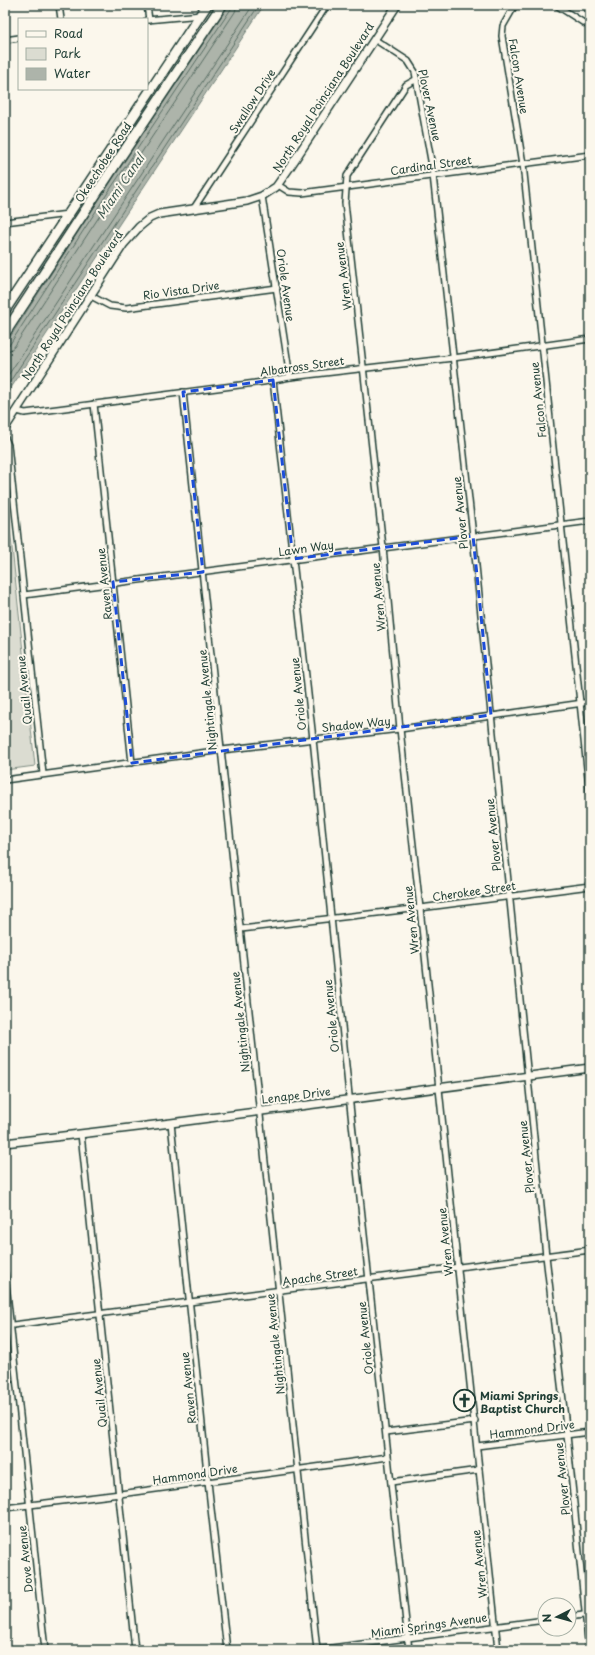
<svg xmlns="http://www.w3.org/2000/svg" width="595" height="1655" viewBox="0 0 595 1655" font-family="'Playpen Sans',sans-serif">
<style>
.green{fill:#dbdcd1;stroke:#7d8c82}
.water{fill:#adb4aa;stroke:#74847b}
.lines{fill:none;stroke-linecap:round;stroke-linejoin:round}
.shore{stroke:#586d63;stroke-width:1}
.canal{stroke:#adb4aa;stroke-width:6}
.street-casing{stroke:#1f3d34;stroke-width:8}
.secondary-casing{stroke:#1f3d34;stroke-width:10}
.highway-casing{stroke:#1f3d34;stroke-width:12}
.street{stroke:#fbf7ec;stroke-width:5}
.secondary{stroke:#fbf7ec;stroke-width:7}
.highway{stroke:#fbf7ec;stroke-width:9}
.marked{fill:none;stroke:#1d4ed8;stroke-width:3;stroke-dasharray:8 5;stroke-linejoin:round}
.labels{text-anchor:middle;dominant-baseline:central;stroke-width:4;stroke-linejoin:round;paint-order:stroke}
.street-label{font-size:11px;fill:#1f3d34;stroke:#fbf7ec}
.poi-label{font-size:11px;font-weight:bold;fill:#1f3d34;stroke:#fbf7ec;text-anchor:start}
.water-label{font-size:12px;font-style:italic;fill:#425b52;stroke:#fbf7ec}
</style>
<rect width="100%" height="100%" fill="#fbf7ec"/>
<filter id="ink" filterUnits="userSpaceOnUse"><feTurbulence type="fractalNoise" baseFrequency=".025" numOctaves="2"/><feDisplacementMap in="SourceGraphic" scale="8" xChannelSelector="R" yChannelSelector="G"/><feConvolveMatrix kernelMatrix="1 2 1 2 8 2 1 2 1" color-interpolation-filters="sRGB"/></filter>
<g filter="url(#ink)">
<!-- green -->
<polygon class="green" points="5,500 7,500 35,766 5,770"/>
<!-- water -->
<polygon class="water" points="229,5 264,5 5,397 5,345 104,192"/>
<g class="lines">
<!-- shore -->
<g class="shore">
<polyline points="5,346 10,344 107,194 231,9 232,5"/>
<polyline points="5,351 10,350 14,347 112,197 235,12 237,5"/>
<polyline points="5,380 253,5"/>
<polyline points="5,389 259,5"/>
</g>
<!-- canal -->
<polyline class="canal" points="579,5 590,12"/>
<defs>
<g id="street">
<polyline points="59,5 61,19"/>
<polyline points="147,5 149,20"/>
<polyline points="515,5 503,26 502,36 523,164 590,797"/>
<polyline points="556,5 590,27"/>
<polyline points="147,20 201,15"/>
<polyline points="374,39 408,61 415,72 432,166 473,536 546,1256 567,1435 589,1650"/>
<polyline points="5,40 19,38"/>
<polyline points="417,79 406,85 347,176 345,203 383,547 400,729 420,908 498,1650"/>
<polyline points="278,185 289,192 302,193 590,155"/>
<polyline points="262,196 290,377"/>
<polyline points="194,208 327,5"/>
<polyline points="5,222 68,214"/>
<polyline points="91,296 110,306 126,308 277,288"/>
<polyline points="273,380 313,739 350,1105 409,1650"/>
<polyline points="183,392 317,1650"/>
<polyline points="94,404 132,763"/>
<polyline points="17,411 25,413 57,409 263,382 290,377 453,358 590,339"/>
<polyline points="5,438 8,445 43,774"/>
<polyline points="24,595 590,521"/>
<polyline points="5,780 222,750 400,729 590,702"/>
<polyline points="241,929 420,908 590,886"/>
<polyline points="171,1123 208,1482 227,1650"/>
<polyline points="81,1134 135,1650"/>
<polyline points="5,1274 45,1650"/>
<polyline points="5,1326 590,1250"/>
<polyline points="386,1432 475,1421"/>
<polyline points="477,1446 590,1432"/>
<polyline points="391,1482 479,1470"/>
<polyline points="5,1508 120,1494 388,1457"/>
<polyline points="569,1617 590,1614"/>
<polyline points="316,1650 545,1620"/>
</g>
<g id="secondary">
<polyline points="5,428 123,245 139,227 150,218 159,214 247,201 262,196 276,187 290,167 397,5"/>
<polyline points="5,1143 171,1123 590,1068"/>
</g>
<g id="highway">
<polyline points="5,310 207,5"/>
<polyline points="5,333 117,162 222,5"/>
</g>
</defs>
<!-- street casing -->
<use href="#street" class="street-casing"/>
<!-- secondary casing -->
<use href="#secondary" class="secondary-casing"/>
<!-- highway casing -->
<use href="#highway" class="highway-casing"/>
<!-- street -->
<use href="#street" class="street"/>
<!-- secondary -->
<use href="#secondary" class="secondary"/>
<!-- highway -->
<use href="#highway" class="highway"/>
</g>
</g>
<!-- marked area -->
<path class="marked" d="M273 380 293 559 473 536 491 715 132 763 113 582 203 572 183 392Z"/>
<!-- icons -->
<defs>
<symbol id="church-ring" viewBox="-11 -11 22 22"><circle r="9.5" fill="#fbf7ec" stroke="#1f3d34" stroke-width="1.5"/><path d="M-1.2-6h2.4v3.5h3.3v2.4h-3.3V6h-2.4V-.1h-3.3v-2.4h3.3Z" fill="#1f3d34"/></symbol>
</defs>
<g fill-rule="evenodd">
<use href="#church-ring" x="452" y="1388" width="25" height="25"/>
</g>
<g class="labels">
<!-- street labels -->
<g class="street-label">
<text transform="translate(519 76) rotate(81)">Falcon Avenue</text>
<text transform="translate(323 97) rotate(-57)">North Royal Poinciana Boulevard</text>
<text transform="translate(252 101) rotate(-57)">Swallow Drive</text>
<text transform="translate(430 105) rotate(78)">Plover Avenue</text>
<text transform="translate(103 162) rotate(-57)">Okeechobee Road</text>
<text transform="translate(431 165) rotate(-8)">Cardinal Street</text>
<text transform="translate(343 276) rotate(-97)">Wren Avenue</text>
<text transform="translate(286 285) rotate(82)">Oriole Avenue</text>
<text transform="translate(181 290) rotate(-8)">Rio Vista Drive</text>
<text transform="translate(72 305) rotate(-57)">North Royal Poinciana Boulevard</text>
<text transform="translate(302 366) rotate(-8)">Albatross Street</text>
<text transform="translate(538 400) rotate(-96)">Falcon Avenue</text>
<text transform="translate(460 513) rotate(-96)">Plover Avenue</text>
<text transform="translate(306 548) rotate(-8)">Lawn Way</text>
<text transform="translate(104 584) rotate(-96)">Raven Avenue</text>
<text transform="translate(378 597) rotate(-95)">Wren Avenue</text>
<text transform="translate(24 690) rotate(-96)">Quail Avenue</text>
<text transform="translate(298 694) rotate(-96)">Oriole Avenue</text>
<text transform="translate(207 700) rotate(-96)">Nightingale Avenue</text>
<text transform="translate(356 724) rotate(-6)">Shadow Way</text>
<text transform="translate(493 835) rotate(-96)">Plover Avenue</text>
<text transform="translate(474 891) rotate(-8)">Cherokee Street</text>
<text transform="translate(411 920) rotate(-96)">Wren Avenue</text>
<text transform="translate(331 1016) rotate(-96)">Oriole Avenue</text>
<text transform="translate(240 1022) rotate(-96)">Nightingale Avenue</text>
<text transform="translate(296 1095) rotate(-7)">Lenape Drive</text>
<text transform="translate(526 1157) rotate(-96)">Plover Avenue</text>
<text transform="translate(445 1242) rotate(-96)">Wren Avenue</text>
<text transform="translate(320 1276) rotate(-8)">Apache Street</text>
<text transform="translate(365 1338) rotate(-96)">Oriole Avenue</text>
<text transform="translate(275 1344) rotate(-96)">Nightingale Avenue</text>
<text transform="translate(188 1388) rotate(-96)">Raven Avenue</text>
<text transform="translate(99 1393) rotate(-96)">Quail Avenue</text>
<text transform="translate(532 1429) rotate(-7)">Hammond Drive</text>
<text transform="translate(195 1474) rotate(-8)">Hammond Drive</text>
<text transform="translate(562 1479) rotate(-96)">Plover Avenue</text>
<text transform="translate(25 1559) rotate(-96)">Dove Avenue</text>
<text transform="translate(479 1564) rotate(-96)">Wren Avenue</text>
<text transform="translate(429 1625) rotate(-8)">Miami Springs Avenue</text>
</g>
<!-- poi labels -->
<g class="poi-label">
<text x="480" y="1395">Miami Springs<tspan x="480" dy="13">Baptist Church</tspan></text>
</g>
<!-- water labels -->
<g class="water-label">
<text transform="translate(120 186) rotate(-56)">Miami Canal</text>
</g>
</g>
<!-- margin -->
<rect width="595" height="1655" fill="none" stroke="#fbf7ec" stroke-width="20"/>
<rect x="10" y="10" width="575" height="1635" fill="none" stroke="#1f3d34" stroke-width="1.5" filter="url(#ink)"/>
<!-- legend -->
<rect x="18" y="18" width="130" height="72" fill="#fbf7ec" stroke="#a3ada2"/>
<rect x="26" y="31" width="20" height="6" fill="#fbf7ec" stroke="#a3ada2"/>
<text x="54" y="38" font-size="12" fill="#1f3d34">Road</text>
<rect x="26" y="48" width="20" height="12" fill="#dbdcd1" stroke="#a3ada2"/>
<text x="54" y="58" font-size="12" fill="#1f3d34">Park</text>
<rect x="26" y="68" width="20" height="12" fill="#adb4aa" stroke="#a3ada2"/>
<text x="54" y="78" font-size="12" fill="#1f3d34">Water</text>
<!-- north arrow -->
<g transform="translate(557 1617) rotate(264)"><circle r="19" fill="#fbf7ec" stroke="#a3ada2"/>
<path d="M0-3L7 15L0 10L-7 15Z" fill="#1f3d34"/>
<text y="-6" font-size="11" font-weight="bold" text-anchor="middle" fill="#1f3d34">N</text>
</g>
</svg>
